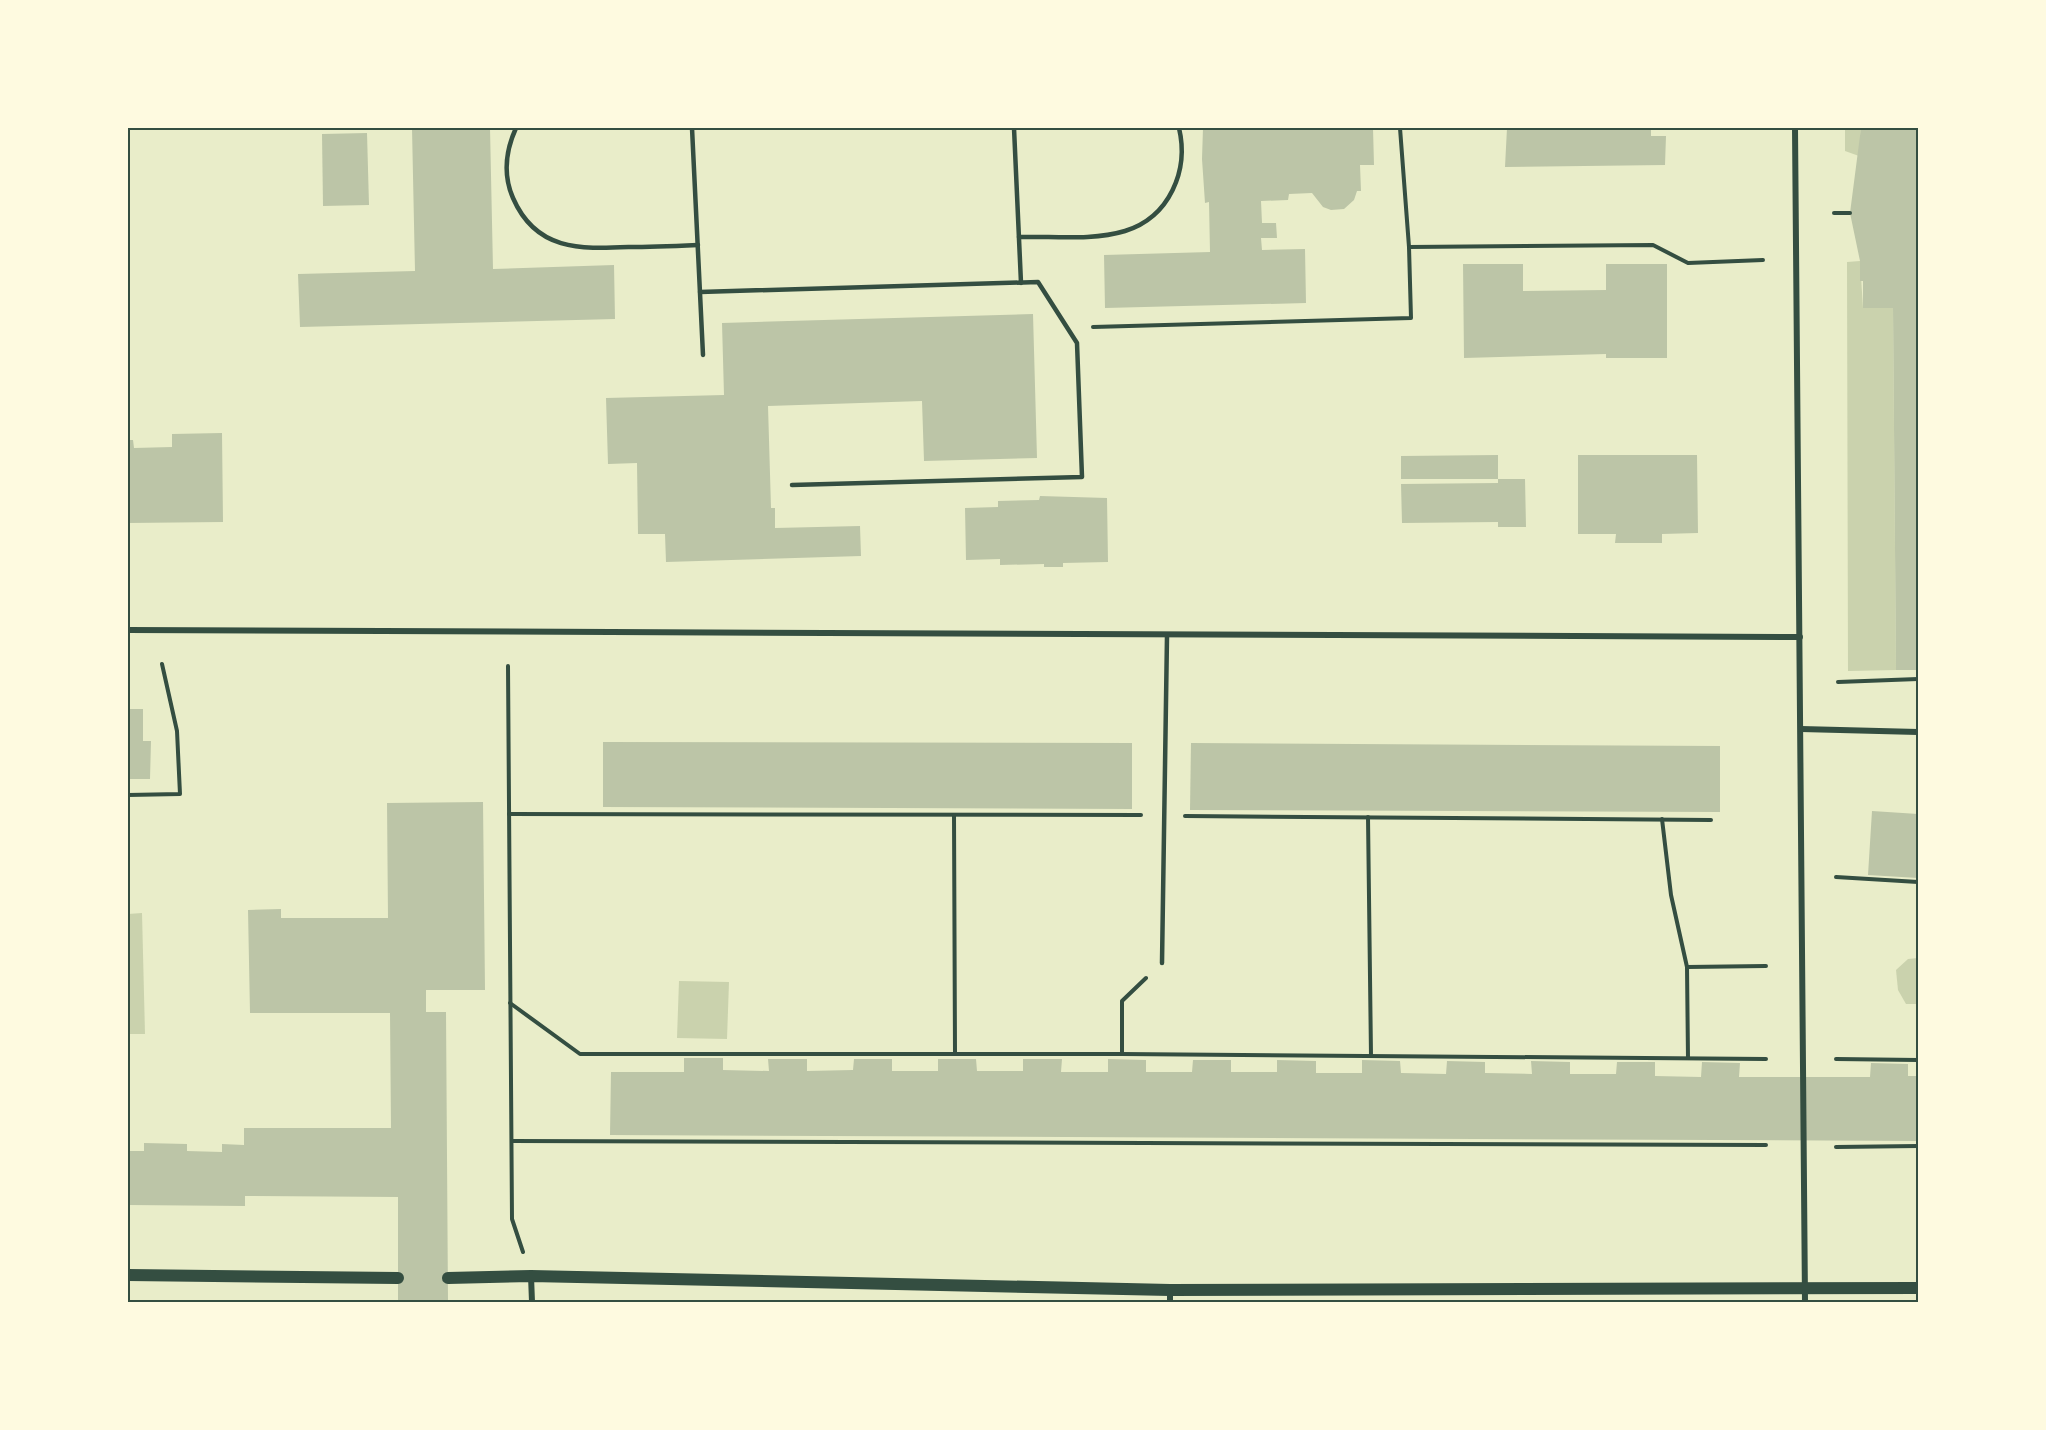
<svg xmlns="http://www.w3.org/2000/svg" width="2046" height="1430" viewBox="0 0 2046 1430" font-family="Ubuntu,sans-serif">
<style>
.green{fill:#cad2ad}
.building{fill:#bcc5a7}
.lines{fill:none;stroke-linecap:round;stroke-linejoin:round}
.path{stroke:#344e41;stroke-width:4}
.service{stroke:#344e41;stroke-width:4.5}
.minor{stroke:#344e41;stroke-width:6}
.secondary{stroke:#344e41;stroke-width:12}
.neatline{fill:none;stroke:#344e41;stroke-width:2}
</style>
<rect width="100%" height="100%" fill="#e9edc9"/>
<!-- green -->
<g class="green">
<polygon points="1845,128 1861,128 1859,156 1845,151"/>
<polygon points="1860,261 1863,308 1893,308 1896,670 1848,671 1847,262"/>
<polygon points="142,913 145,1034 128,1034 128,914"/>
<polygon points="1918,958 1918,1004 1906,1004 1898,990 1896,970 1908,959"/>
<polygon points="679,981 729,982 727,1039 677,1038"/>
<polygon points="128,1300 337,1302 128,1302"/>
</g>
<!-- building -->
<g class="building">
<polygon points="412,128 490,128 493,269 614,265 615,319 300,327 298,274 415,271"/>
<polygon points="1203,128 1373,128 1374,165 1360,165 1361,191 1357,191 1354,200 1344,209 1331,210 1323,207 1312,193 1289,194 1288,200 1261,201 1262,223 1276,223 1277,238 1261,238 1262,250 1305,249 1306,303 1105,308 1104,255 1210,252 1209,202 1205,203 1202,159"/>
<polygon points="1507,128 1651,128 1651,136 1666,136 1665,165 1505,167"/>
<polygon points="1861,128 1918,128 1918,670 1896,670 1893,308 1863,308 1863,281 1860,281 1860,261 1850,213"/>
<polygon points="367,133 369,205 323,206 322,134"/>
<polygon points="1463,264 1523,264 1523,291 1606,290 1606,264 1667,264 1667,358 1606,358 1606,354 1464,358"/>
<polygon points="1033,314 1037,458 924,461 922,401 768,406 771,508 775,508 775,528 860,526 861,556 666,562 665,534 638,534 637,463 608,464 606,398 724,395 722,323"/>
<polygon points="222,433 223,522 128,523 128,440 133,440 134,448 172,447 172,434"/>
<polygon points="1498,455 1498,479 1401,479 1401,456"/>
<polygon points="1578,455 1697,455 1698,533 1662,534 1662,543 1615,543 1616,534 1578,534"/>
<polygon points="1498,479 1525,479 1526,527 1498,527 1498,522 1402,523 1401,484 1498,483"/>
<polygon points="1040,496 1107,498 1108,562 1063,563 1063,567 1044,567 1044,564 1000,565 1000,559 966,560 965,508 998,507 998,501 1039,500"/>
<polygon points="128,709 143,709 143,741 151,741 150,779 128,779"/>
<polygon points="603,742 1132,743 1132,809 603,807"/>
<polygon points="1191,743 1720,746 1720,812 1190,810"/>
<polygon points="483,802 485,990 426,990 426,1012 446,1012 448,1302 398,1302 398,1197 245,1196 245,1206 128,1205 128,1151 144,1151 144,1143 187,1144 187,1151 222,1152 222,1144 244,1145 244,1128 391,1128 390,1013 250,1013 248,910 281,909 281,918 388,918 387,803"/>
<polygon points="1872,811 1918,814 1918,878 1868,875"/>
<polygon points="684,1058 723,1058 723,1070 769,1071 768,1059 807,1059 807,1071 853,1070 854,1059 892,1059 892,1071 938,1071 938,1059 976,1059 977,1071 1023,1071 1023,1059 1062,1059 1061,1072 1108,1072 1108,1059 1146,1060 1146,1072 1192,1072 1193,1060 1231,1060 1231,1072 1277,1072 1277,1060 1316,1061 1316,1073 1362,1073 1362,1060 1400,1061 1401,1073 1446,1074 1447,1061 1485,1062 1485,1073 1532,1074 1531,1061 1570,1062 1570,1074 1616,1074 1617,1062 1655,1062 1655,1076 1701,1077 1702,1062 1740,1063 1739,1077 1870,1077 1871,1063 1908,1064 1908,1076 1918,1076 1918,1141 610,1135 611,1072 684,1072"/>
</g>
<g class="lines">
<!-- path -->
<g class="path">
<polyline points="1400,128 1409,247 1653,245 1688,263 1763,260"/>
<polyline points="1834,213 1850,213"/>
<polyline points="1093,327 1411,318 1409,247"/>
<polyline points="508,666 512,1219 523,1252"/>
<polyline points="1838,682 1918,679"/>
<polyline points="128,795 180,794 177,731 162,664"/>
<polyline points="509,814 1141,815"/>
<polyline points="954,815 955,1054"/>
<polyline points="1185,816 1711,820"/>
<polyline points="1368,817 1371,1056"/>
<polyline points="1662,819 1671,895 1687,967"/>
<polyline points="1836,877 1918,882"/>
<polyline points="510,1003 580,1054 1122,1054 1766,1059"/>
<polyline points="1122,1053 1122,1001 1146,978"/>
<polyline points="1688,1058 1687,967 1766,966"/>
<polyline points="1836,1059 1918,1060"/>
<polyline points="512,1141 1766,1145"/>
<polyline points="1836,1147 1918,1146"/>
</g>
<!-- service -->
<g class="service">
<path d="M516 128C506 150 503 175 513 198 536 251 580 249 629 247 652 247 675 246 698 245"/>
<polyline points="692,128 703,355"/>
<polyline points="1014,128 1021,283"/>
<path d="M1019 237C1052 236 1092 241 1125 231 1170 217 1189 170 1179 128"/>
<polyline points="700,292 1038,282 1077,343 1082,477 792,485"/>
<polyline points="1162,963 1167,636"/>
</g>
<!-- minor -->
<g class="minor">
<polyline points="1795,128 1805,1302"/>
<polyline points="128,630 1800,637"/>
<polyline points="1801,729 1918,732"/>
<polyline points="531,1276 532,1302"/>
<polyline points="1170,1290 1170,1302"/>
</g>
<!-- secondary -->
<g class="secondary">
<polyline points="128,1275 398,1278"/>
<polyline points="448,1278 531,1276 1170,1290 1918,1288"/>
</g>
</g>
<!-- border -->
<rect width="2046" height="1430" fill="none" stroke="#fefae0" stroke-width="258"/>
<rect x="129" y="129" width="1788" height="1172" class="neatline"/>
</svg>
